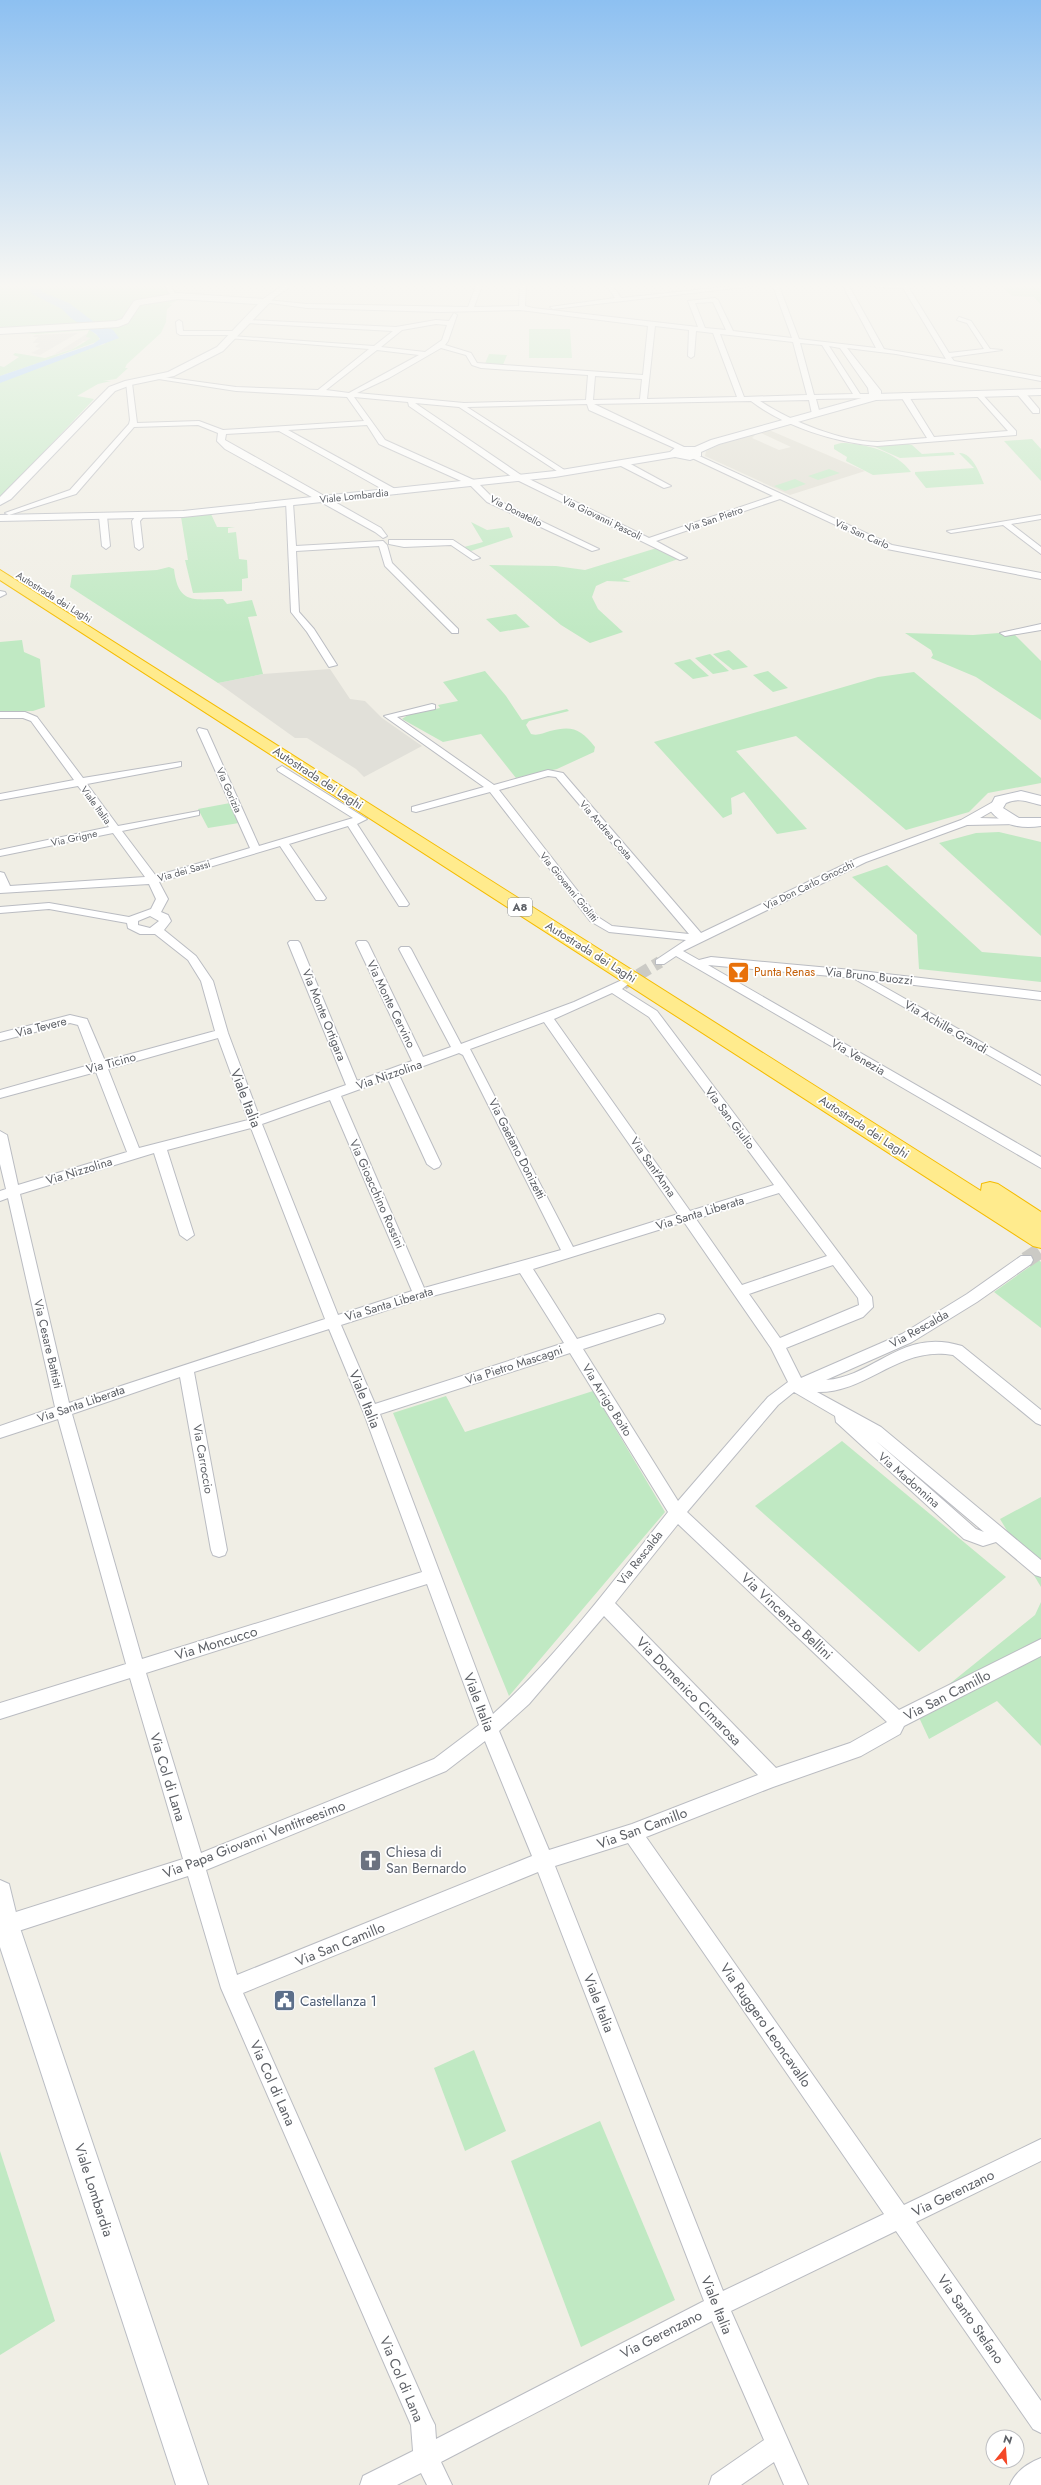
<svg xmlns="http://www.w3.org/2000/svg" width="1041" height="2485" viewBox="0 0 1041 2485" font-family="Jost,sans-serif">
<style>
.industrial{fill:#e1e0d9}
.education{fill:#e0ded3}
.green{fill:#c0e9c3;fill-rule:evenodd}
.water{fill:#a6d1ff}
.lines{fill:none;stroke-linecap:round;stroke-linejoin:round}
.street-tunnel-far1{stroke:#cbcac5;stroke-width:12;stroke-dasharray:12 6;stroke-linecap:butt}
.street-tunnel{stroke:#cbcac5;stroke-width:16;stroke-dasharray:16 8;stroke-linecap:butt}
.street-casing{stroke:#babcc2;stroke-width:2}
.secondary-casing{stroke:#babdc4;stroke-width:2}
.highway-casing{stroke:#f5bc00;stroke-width:2}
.street{fill:#fff;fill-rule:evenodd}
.secondary{fill:#fff;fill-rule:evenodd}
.highway{fill:#ffeb8d;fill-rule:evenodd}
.labels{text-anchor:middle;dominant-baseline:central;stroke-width:3.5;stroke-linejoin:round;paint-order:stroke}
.far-street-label{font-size:10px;fill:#5d6066;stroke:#fff}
.shield{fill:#fff;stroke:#8e9094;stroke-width:1}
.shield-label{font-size:11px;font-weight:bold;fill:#5d6066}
.street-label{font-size:12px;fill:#5d6066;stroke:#fff}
.food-label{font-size:12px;fill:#c56008;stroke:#fff;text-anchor:start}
.near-street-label{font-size:14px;fill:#5d6066;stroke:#fff}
.near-worship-label{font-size:14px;fill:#5b616d;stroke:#fff;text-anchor:start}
.near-service-label{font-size:14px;fill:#4e5e75;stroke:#fff;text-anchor:start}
</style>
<rect width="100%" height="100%" fill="#f0eee5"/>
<!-- industrial -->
<g class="industrial">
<polygon points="78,333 40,355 31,353 41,348 35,347 39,343 33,343 38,337 33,337 35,335"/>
<polygon points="88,333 87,336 91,337 90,341 83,341 73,349 53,355"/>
<polygon points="330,669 350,699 365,701 382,718 422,746 364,777 356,769 307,738 295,738 218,683 263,674"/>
</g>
<!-- education -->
<polygon class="education" points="769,430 865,471 790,495 705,456 706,451 726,442 754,435 755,435 752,438 779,450 791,447 761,433"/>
<!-- green -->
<g class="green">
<path d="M0 286H171V289L186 297 169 304 172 305 167 309 166 322 161 333 127 364 125 368H128L116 379 103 381H111L98 384 77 396 94 399 0 498V380L53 358 0 376V366L4 367 19 357 13 355 15 353 45 358 73 349 91 338 86 337 89 330 36 334 0 331ZM89 329H101L105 344 54 357 99 341V337Z"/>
<polygon points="1002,286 1041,286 1041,305 1034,297 1012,296"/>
<polygon points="529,329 570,329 572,358 529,358"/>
<polygon points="489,354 507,355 502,367 484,366"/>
<polygon points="1032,439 1041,449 1041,481 1004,441"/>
<path d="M841 443C865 443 897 452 911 472L873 475 846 461 847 457 834 449V445Z"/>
<polygon points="904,443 912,445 922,454 953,452 955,455 900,458 873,446"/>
<path d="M959 453C972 452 980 474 984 484L926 488 915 474V472L974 468Z"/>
<polygon points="829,469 840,473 818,480 808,476"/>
<polygon points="795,479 806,484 785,491 774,486"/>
<polygon points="211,514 217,527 235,527 228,528 228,533 236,532 239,559 247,560 248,578 242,579 242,591 193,593 185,560 188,560 181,517"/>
<polygon points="471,522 487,530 509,527 513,537 468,552 464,547 483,542"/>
<polygon points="660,547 681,558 622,579 631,582 607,581 596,586 592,597 598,609 623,632 590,643 561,625 489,565 556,566 585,570"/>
<path d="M169 567 174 569C178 605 194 599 223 599L227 604 252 600 257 616 248 617 263 674 218 683 70 587 72 575 157 570Z"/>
<polygon points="516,614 530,627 500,632 486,619"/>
<polygon points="1012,632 1041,661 1041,720 976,677 931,658 933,655 931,650 905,633 973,635"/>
<polygon points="22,640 24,652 40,659 45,707 33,711 0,712 0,642"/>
<polygon points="729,650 748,667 733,670 713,654"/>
<polygon points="710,654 729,671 713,674 695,658"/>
<polygon points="690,659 709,676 693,679 674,663"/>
<path d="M485 671 506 696 522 720 567 709 569 711 529 721 526 725 531 734C538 736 543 733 550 731 572 725 581 729 595 747L594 752 557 769 516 778 481 734 443 742 402 719 408 715 440 708 438 705 458 701 443 682Z"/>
<polygon points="768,671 788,688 773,692 753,675"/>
<polygon points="914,672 1041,778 1041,783 988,793 969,812 906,830 796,736 736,751 807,829 777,834 744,792 731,798 732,814 723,818 654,742 878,677"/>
<polygon points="230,803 239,823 208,828 198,809"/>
<polygon points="999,832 1041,842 1041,936 939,843 976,833"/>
<polygon points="887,865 982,952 1041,957 1041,982 919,969 917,935 852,877"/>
<polygon points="1039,1260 1041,1262 1041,1328 994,1292"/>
<polygon points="593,1391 665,1512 509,1696 393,1413 446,1396 465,1432"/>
<polygon points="842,1441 1006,1577 919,1652 755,1506"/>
<polygon points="1041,1497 1041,1587 1000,1519"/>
<polygon points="1041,1602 1041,1746 997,1701 929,1739 916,1711 1035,1615"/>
<polygon points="474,2050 506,2131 465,2151 434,2068"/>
<polygon points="600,2121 675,2300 581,2347 511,2161"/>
<polygon points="0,2151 55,2321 0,2355"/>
</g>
<!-- water -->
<polygon class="water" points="28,286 39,286 42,292 69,303 94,322 113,330 119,338 0,383 0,376 93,344 100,339 96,334 72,319 62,309 32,294"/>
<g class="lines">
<!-- street-tunnel-far1 -->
<polyline class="street-tunnel-far1" points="623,984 660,962"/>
<!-- street-tunnel -->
<polyline class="street-tunnel" points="1026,1260 1041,1250"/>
<defs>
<g id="street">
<polygon points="165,286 171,286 174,292 181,296 178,298 170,294"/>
<path d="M476 286H482L474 307 519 306 520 286H526L525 306 533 308 698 327 688 301 715 298 718 300 733 331 792 338 773 286H779L799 339 876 348 843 286H849L884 349 946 359 903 288 862 286H916L909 288 949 353 984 349 967 323 957 320 959 317 971 321 990 349 1002 350 951 357 954 361 1041 377V381L896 354 847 348 881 391V395L873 398 816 399 820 414 816 416 812 414 809 400 760 401C790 421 841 442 878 442 894 441 911 439 927 438L900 395 904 393 908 395 934 437 1008 431 976 395 979 391 1016 431V435L877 446C837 443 783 426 751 401L594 404 684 447 685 449 681 451 589 410 587 404 467 407 566 471 567 473 563 475 459 407 415 403 521 475 649 538 773 496 692 458V454H695L892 545 1041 573V579L887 549 780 499 656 541 687 558 680 560 515 479 409 406 408 402 354 397 385 440 476 481 493 498 599 549 592 551 487 502 470 485 379 444 367 425 288 430 397 490V494H391L279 431 226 434 225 440 381 528 387 536 383 538 375 532 225 449 217 441 218 433 198 425 134 427 76 494 9 515 5 513 70 490 129 424 130 420 126 382 132 383 137 423 199 421 223 430 364 421 347 397 236 391 152 378 156 376 236 387 318 390 369 349 228 338 231 336 374 346 393 331 245 323 247 320 396 327 436 320 449 321 454 313 457 315 448 341 445 345 471 353 477 363 643 375 648 326 520 310 441 312 307 308 263 302 266 300 307 304 468 307ZM713 302 726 330 705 328 695 303ZM436 324 447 325 442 340 425 352 381 347 402 330ZM655 326 689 330 688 356 691 358 694 356 696 331 713 333 737 397 647 399ZM720 334 793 342 807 395 744 397ZM800 343 822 345 853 394 814 395ZM829 346 840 348 868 388 869 394H860ZM441 348 466 355 472 365 481 368 588 375 586 400 464 403 357 393 389 378ZM377 350 419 355 349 393 326 390ZM595 376 642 379 640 399 593 400Z"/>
<polygon points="607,286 613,286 621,298 734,286 753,286 553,309 550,307 615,298"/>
<polygon points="179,320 182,322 183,331 236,331 239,333 236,335 180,335 177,333 176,322"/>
<polygon points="1017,390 1023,390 1039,409 1039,413 1033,413 1017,394"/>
<polygon points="619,461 625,461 671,486 664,488 619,465"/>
<polygon points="286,501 293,503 296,546 383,541 387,545 392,563 458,629 458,633 452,633 385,566 379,546 296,551 299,612 314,629 337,665 329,667 307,632 291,612"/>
<polygon points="138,513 145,515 140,521 143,547 139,550 135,547 132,521"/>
<polygon points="103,514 107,516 110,546 106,549 102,546 99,516"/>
<polygon points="1041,515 1041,519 1011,524 1041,547 1041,554 1003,525 951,533 947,531"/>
<polygon points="389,540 453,540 480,558 473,560 451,545 404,547 389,544"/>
<polygon points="0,591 5,592 6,594 0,597"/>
<polygon points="1041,624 1041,630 1005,636 1000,633"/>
<path d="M432 704 435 705V709L397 717 494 785 548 770 563 773 701 933 858 858 961 820 993 802H1001V806L980 818 1017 819 1022 822 1021 824 967 825 866 862 683 951 699 960 711 957 852 970 1041 992V1000L872 980 1041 1076V1085L853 978 708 965 1041 1157V1168L676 956 664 964H656V960L686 940 609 932 590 921 490 792 416 812 412 811V807L484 787 384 716ZM548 776 556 777 689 934 612 926 598 917 499 790Z"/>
<path d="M0 712H25L37 717 83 778 181 762V766L177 767 87 784 118 826 199 811V815L122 831 156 876 250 848 197 730 199 728 207 730 259 846 353 818 278 771 277 769 282 766 367 819 357 824 409 904 407 906H399L348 826 289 844 326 898 324 900H316L280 846 159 882 168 899 161 912 168 915 171 921 164 930 196 956 213 981 228 1033 259 1116 346 1085 288 943 290 941H298L300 943 357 1081 412 1061 356 943 358 941H366L368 943 423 1057 451 1047 399 949 401 947H409L411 949 461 1044 574 1002 622 980 628 984 622 989 657 1011 872 1297 873 1307 863 1317 786 1348 801 1378 902 1334 967 1294 1021 1256H1031L1033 1260 1031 1264 977 1302 912 1342 826 1380C876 1376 902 1327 962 1346L1041 1410V1425L1036 1423 953 1355C899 1345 868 1393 817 1392L881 1427 1041 1560V1577L1035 1575 996 1542 983 1546 964 1539 836 1422 835 1416 794 1392 778 1405 687 1512 899 1710 1041 1639V1656L904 1726 900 1734 861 1756 773 1787 646 1837 904 2205 1041 2139V2161L916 2222 1041 2401V2433L1033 2429 896 2231 731 2311 808 2485H784L774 2462 741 2485H709L712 2476 764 2440 712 2321 441 2462 452 2485H427L421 2473 397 2485H360L363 2476 413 2451 411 2425 221 1988 188 1876 0 1937V1917L183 1859 130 1678 0 1719V1703L126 1664 58 1419 0 1438V1426L55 1407 8 1198 0 1201V1191L6 1189 0 1164V1131L7 1135 18 1185 127 1152 96 1072 0 1098V1090L93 1064 78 1025 70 1023 0 1041V1033L70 1015 87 1019 105 1061 215 1031 201 981 188 960 155 934H140L128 928 127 923 49 909 0 913V907L49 903 129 917 151 909 156 899 149 884 0 893V872L4 873 10 886 145 877 113 833 0 856V850L109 827 78 786 0 800V794L74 780 31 721 23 718H0ZM150 916 159 921 150 928 138 925V921ZM612 993 649 1017 774 1185 690 1211 554 1019ZM544 1022 678 1214 573 1247 470 1049ZM218 1038 248 1120 139 1148 108 1069ZM459 1053 463 1055 561 1250 424 1288 341 1096 388 1079 427 1164 434 1169 439 1167 441 1164 399 1075ZM330 1100 412 1291 338 1315 262 1124ZM251 1128 325 1319 69 1403 20 1194 154 1153 180 1235 187 1240 194 1235 167 1150ZM779 1193 827 1256 742 1285 696 1219ZM684 1222 771 1348 788 1382 768 1397 678 1501 583 1349 663 1323 665 1319 663 1315 658 1314 577 1339 533 1269ZM833 1265 858 1298 859 1305 780 1338 749 1294ZM520 1273 564 1343 375 1404 341 1325 421 1299ZM329 1329 363 1411 422 1572 142 1659 72 1414 180 1377 211 1550 213 1555 219 1557 225 1555 227 1550 194 1372ZM570 1353 668 1512C614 1580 557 1657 493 1714L380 1414ZM875 1440 984 1532 976 1529ZM678 1524 887 1722 850 1743 776 1768 615 1603ZM427 1584 479 1725 434 1759 201 1853 146 1673ZM604 1616 758 1775 632 1824 549 1850 499 1731 529 1704ZM485 1741 532 1856 237 1975 206 1870 446 1771ZM628 1843 884 2214 723 2291 555 1866ZM538 1872 704 2301 436 2439 435 2425 431 2417 243 1993Z"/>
<path d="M1041 2458V2485H1010C1015 2472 1028 2463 1041 2458Z"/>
</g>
<g id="secondary">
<polygon points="282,286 292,286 275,297 223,351 174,376 131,385 115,391 11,499 0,505 0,497 109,387 125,381 168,372 217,347 258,304 178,299 140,305 128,323 118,327 0,334 0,328 116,321 122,319 134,301 137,300 178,293 263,299"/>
<polygon points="1041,389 1041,395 876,400 719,444 701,452 701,456 690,460 675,457 555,477 183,517 0,521 0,515 183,511 555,471 670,452 676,447 695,447 711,440 876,394"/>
<path d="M1021 791 1041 796V805C1028 802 1019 797 1006 803L1003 808 1019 818H1041V826C1022 829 1001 826 989 809L995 797Z"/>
<polygon points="0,1880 9,1884 19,1925 208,2485 176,2485 0,1947"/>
</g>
<polygon id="highway" points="0,570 981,1191 982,1184 990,1182 998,1184 1041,1212 1041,1248 1033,1246 0,580"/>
</defs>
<!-- street casing -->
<use href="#street" class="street-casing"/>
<!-- secondary casing -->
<use href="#secondary" class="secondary-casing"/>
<!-- highway casing -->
<use href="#highway" class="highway-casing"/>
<!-- street -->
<use href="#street" class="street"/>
<!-- secondary -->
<use href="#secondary" class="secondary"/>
<!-- highway -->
<use href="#highway" class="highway"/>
</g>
<!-- sky -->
<linearGradient id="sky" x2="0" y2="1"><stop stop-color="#8dc0f1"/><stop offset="0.45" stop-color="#f8f7f3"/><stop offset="1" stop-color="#f8f7f3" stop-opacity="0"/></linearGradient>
<rect width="1041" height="634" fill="url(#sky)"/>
<!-- icons -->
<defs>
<symbol id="bar-square" viewBox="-11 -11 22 22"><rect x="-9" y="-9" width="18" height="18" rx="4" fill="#e8710a" stroke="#fff"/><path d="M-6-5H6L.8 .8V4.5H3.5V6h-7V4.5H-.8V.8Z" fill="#fff"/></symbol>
<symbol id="church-square" viewBox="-11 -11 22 22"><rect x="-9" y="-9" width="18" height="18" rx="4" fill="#6b7280" stroke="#fff"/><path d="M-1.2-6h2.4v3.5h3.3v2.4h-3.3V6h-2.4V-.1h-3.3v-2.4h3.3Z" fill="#fff"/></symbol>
<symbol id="civic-square" viewBox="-11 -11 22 22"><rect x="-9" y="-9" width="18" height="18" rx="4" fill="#5c6f8a" stroke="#fff"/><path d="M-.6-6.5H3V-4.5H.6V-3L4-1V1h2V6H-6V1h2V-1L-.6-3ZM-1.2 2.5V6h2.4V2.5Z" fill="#fff"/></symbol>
</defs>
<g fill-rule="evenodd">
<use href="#bar-square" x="726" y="960" width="25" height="25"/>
<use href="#church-square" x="358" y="1848" width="25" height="25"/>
<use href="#civic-square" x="272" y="1988" width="25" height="25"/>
</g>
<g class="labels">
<!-- far-street labels -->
<g class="far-street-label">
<text transform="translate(354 496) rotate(-6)">Viale Lombardia</text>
<text transform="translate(516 511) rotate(27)">Via Donatello</text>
<text transform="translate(602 518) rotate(26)">Via Giovanni Pascoli</text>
<text transform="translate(714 519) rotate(-19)">Via San Pietro</text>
<text transform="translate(862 534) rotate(24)">Via San Carlo</text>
<text transform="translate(54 597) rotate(32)">Autostrada dei Laghi</text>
<text transform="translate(229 790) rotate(66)">Via Gorizia</text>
<text transform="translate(96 805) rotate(54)">Viale Italia</text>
<text transform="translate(606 830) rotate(49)">Via Andrea Costa</text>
<text transform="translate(74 838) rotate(-12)">Via Grigne</text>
<text transform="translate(184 871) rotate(-16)">Via dei Sassi</text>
<text transform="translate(809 885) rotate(-26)">Via Don Carlo Gnocchi</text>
<text transform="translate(569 887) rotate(51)">Via Giovanni Giolitti</text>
</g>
<!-- shield labels -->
<rect class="shield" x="508" y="898" width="24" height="18" rx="3"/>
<g class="shield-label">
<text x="520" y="907">A8</text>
</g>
<!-- street labels -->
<g class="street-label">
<text transform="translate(318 778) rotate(33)">Autostrada dei Laghi</text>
<text transform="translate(591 952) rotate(32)">Autostrada dei Laghi</text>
<text transform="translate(869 976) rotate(6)">Via Bruno Buozzi</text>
<text transform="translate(391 1004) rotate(64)">Via Monte Cervino</text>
<text transform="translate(324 1015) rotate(68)">Via Monte Ortigara</text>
<text transform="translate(41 1027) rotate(-14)">Via Tevere</text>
<text transform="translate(946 1027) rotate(30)">Via Achille Grandi</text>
<text transform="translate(858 1057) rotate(30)">Via Venezia</text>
<text transform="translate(111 1063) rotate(-15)">Via Ticino</text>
<text transform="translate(389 1075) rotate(-19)">Via Nizzolina</text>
<text transform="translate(730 1118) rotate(53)">Via San Giulio</text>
<text transform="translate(864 1127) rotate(33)">Autostrada dei Laghi</text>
<text transform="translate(517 1149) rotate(63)">Via Gaetano Donizetti</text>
<text transform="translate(653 1167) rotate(55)">Via Sant'Anna</text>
<text transform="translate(79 1171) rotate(-17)">Via Nizzolina</text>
<text transform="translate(377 1194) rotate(66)">Via Gioacchino Rossini</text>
<text transform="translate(700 1213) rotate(-17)">Via Santa Liberata</text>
<text transform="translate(389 1304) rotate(-17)">Via Santa Liberata</text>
<text transform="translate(919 1329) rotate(-29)">Via Rescalda</text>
<text transform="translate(48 1344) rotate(77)">Via Cesare Battisti</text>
<text transform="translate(514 1365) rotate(-18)">Via Pietro Mascagni</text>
<text transform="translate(607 1400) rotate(58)">Via Arrigo Boito</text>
<text transform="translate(81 1404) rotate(-19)">Via Santa Liberata</text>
<text transform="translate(203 1459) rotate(80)">Via Carroccio</text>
<text transform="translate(909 1480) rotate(41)">Via Madonnina</text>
<text transform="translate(640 1558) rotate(-52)">Via Rescalda</text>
</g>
<!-- food labels -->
<g class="food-label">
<text x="754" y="972">Punta Renas</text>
</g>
<!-- near-street labels -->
<g class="near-street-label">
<text transform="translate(246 1098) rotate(69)">Viale Italia</text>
<text transform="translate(365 1399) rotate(68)">Viale Italia</text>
<text transform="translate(787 1616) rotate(43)">Via Vincenzo Bellini</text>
<text transform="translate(216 1643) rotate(-17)">Via Moncucco</text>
<text transform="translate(689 1691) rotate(46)">Via Domenico Cimarosa</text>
<text transform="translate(947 1695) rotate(-27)">Via San Camillo</text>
<text transform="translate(479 1702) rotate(69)">Viale Italia</text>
<text transform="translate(168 1777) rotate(73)">Via Col di Lana</text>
<text transform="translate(642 1828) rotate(-20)">Via San Camillo</text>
<text transform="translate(254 1839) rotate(-21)">Via Papa Giovanni Ventitreesimo</text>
<text transform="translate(340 1944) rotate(-22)">Via San Camillo</text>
<text transform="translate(599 2003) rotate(69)">Viale Italia</text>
<text transform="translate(766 2025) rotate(55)">Via Ruggero Leoncavallo</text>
<text transform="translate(273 2083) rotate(66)">Via Col di Lana</text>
<text transform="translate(94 2190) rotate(72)">Viale Lombardia</text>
<text transform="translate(953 2193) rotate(-26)">Via Gerenzano</text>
<text transform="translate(717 2305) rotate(68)">Viale Italia</text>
<text transform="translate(971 2319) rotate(55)">Via Santo Stefano</text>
<text transform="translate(661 2334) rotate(-27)">Via Gerenzano</text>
<text transform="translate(402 2379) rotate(67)">Via Col di Lana</text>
</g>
<!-- near-worship labels -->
<g class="near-worship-label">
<text x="386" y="1852">Chiesa di<tspan x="386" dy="16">San Bernardo</tspan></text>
</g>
<!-- near-service labels -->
<g class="near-service-label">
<text x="300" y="2001">Castellanza 1</text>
</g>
</g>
<!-- north arrow -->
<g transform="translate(1005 2449) rotate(17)"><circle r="19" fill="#ffffff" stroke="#bebfc2"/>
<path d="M0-3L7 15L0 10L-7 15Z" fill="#f44727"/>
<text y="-6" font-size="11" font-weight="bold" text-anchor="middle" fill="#5d6066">N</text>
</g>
</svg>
